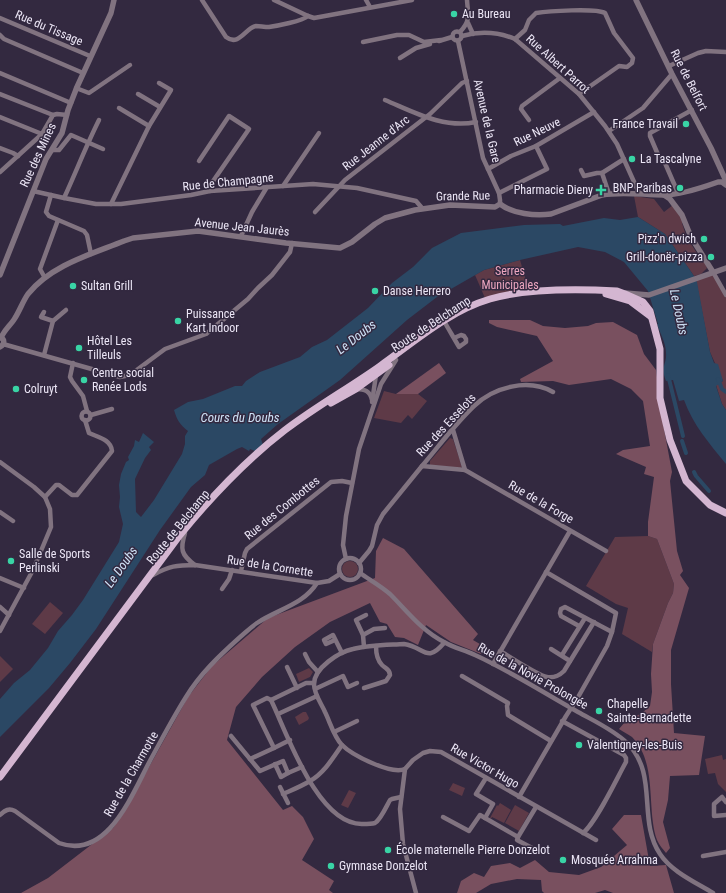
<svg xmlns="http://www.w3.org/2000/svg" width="726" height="893" viewBox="0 0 726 893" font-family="'Roboto Condensed',sans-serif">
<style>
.green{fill:#5e3a47}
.forest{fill:#79505f}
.water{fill:#2b4864}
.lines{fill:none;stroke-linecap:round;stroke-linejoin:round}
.canal{stroke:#2b4864;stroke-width:4}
.minor{stroke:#817380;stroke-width:4.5}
.tertiary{stroke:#817380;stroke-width:5.5}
.primary{stroke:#d4b6d1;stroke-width:7}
.poi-dot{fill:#39d4a5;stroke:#332940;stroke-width:1.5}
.labels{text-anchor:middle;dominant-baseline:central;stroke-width:3;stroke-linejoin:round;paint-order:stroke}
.poi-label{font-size:12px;fill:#ece6f6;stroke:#332940;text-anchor:start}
.street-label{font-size:12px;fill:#ece6f6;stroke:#332940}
.park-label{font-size:12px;fill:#eda6bf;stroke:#332940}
.water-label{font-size:13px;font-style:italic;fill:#cee2f6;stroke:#332940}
</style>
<rect width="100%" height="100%" fill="#332940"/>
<!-- green -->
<g class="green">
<polygon points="634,196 654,199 664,212 673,205 684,221 682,223 686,236 703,263 704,260 707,268 701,274 694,276 665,234 638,217"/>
<polygon points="520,260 529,291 485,298 475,275 484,270"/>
<polygon points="713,274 726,296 726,410 722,404 716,385 723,381 710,352 696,280"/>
<polygon points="384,391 396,394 418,394 427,401 412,419 408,415 401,423 374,418"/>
<polygon points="450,438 453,439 462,467 461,468 430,465 430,461"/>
<polygon points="648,536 657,539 674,584 673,593 668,603 653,644 652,652 622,634 628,608 616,604 586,586 615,537"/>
<circle cx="350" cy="569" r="8"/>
<polygon points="50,602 63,613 45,634 32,624"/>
<polygon points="0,656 13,669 0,682"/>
<polygon points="309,668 313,672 310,677 299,682 296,674"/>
<polygon points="303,712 306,712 309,718 308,720 299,725 295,717"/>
<polygon points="722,755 723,760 726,759 726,792 718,784 715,773 708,774 705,759"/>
<polygon points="453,783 465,788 462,796 449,790"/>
<polygon points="349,790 356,793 348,808 341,805"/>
<polygon points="500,803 511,810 504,823 492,817 491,819 490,818 497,805 498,806"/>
<polygon points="515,805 529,813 519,831 505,823"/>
</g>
<!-- forest -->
<g class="forest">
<path d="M489 320H530L543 326 565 328 588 326 596 323 613 322 637 335 644 354 656 370 664 429 672 472 670 481 677 551 683 571 680 575 689 588 671 650V684L674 733 705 736 699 775 670 776 668 800 663 822 670 848 666 853C663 849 659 845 657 840 646 809 658 763 632 737 628 734 623 732 619 729L625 722 642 713 650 706 652 692 651 674 653 644 668 603 673 593 674 584 657 539 648 536V522L654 477 644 474 646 467 616 454 623 450 650 446 643 401 631 389 611 379 569 385 553 381 521 382 520 379 553 361 537 336 497 327 489 323Z"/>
<polygon points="439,363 446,373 418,394 396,394"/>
<polygon points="383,538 404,549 478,634 473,640 485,647 481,654 451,642 426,625 418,645 404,638 395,637 387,624 380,622 370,603 330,622 295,647 262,677 236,707 227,740 283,810 292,806 303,817 314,839 302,860 334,881 329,890 333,893 21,893 48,878 113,828 124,812 188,697 212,666 268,618 375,578 376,551"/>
<polygon points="624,815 641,815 650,866 666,865 674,893 613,893 605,890 595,893 544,893 542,891 541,880 517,879 491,884 476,893 457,893 461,881 474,873 484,877 491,866 510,863 520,868 535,860 549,872 579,875 601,867 627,845 612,829"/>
</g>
<!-- water -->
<path class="water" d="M638 217 665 234 694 276 697 282 710 352 714 363 718 364 723 381 716 386 722 404 726 410V464C709 443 693 425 684 400L679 401 673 380 666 381C660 366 667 364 666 353 666 343 660 333 657 324H658L648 291 624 262 605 252 578 247 520 260 484 270 437 297 407 320 340 380 278 424 261 439 263 445 255 451 250 449 249 451 242 447 237 449 209 465 205 475 191 487 160 530 96 629 70 663 49 688 0 737V699L14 683 30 670 48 648 58 631 72 615 83 600 119 542 123 524 119 507 120 497 119 485 121 474 126 462 129 460 128 457 134 446 135 440 139 442 143 433 154 442 149 447 151 450 145 458 135 479 136 512 141 517 154 500 182 454 185 444V436L188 431C180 425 177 420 174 410L188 402 203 399 235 386H242L246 381 260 372 300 357 312 347 327 340 368 308 392 283 413 267 432 248 461 233 524 225 560 224 563 226 604 218 620 220Z"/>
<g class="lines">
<!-- canal -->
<g class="canal">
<polyline points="668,375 683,436"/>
<polyline points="718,379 722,389 726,392"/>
<polyline points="682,441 686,453"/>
<polyline points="694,472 696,476 709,491"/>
</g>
<!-- minor -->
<g class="minor">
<path d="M202 0 226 37C239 47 245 28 256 26 260 26 264 27 269 27 276 26 303 21 308 16"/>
<polyline points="274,0 308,16 314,18 412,0"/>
<polyline points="366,0 370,7"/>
<polyline points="0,18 90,56"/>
<polyline points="468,23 473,34"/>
<circle cx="457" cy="36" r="4.5"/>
<path d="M460 32C471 20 468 15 467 0"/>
<polyline points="0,35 4,39 83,73"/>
<path d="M462 36C480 31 498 32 515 39L579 94 605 126 617 144 639 193"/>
<path d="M515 39 525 30 529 20 536 13C548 11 596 8 605 13L614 33 633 58 632 63 627 67 619 66 579 94"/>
<polyline points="439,41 452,37"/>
<polyline points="458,41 483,158 499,193 500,200 500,204"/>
<polyline points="363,42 397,35 409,35 424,42 441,40"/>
<polyline points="400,58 416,48 430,44"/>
<polyline points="669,66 698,53 706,51 726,52"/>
<polyline points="0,73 71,103"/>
<polyline points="76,88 89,93 130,65"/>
<polyline points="0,94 53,115"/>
<polyline points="138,94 160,107"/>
<path d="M385 100C414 112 444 129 476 122"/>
<polyline points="119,108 149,126"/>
<polyline points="0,117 42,134"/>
<polyline points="529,120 521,109 522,106 560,78"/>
<polyline points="609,131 643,108 672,74"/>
<polyline points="0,148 13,153 18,156"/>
<polyline points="52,150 59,150 71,135 103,149"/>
<polyline points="199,161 229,116 249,129 209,187 210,191"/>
<polyline points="488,169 511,156 536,146 594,112"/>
<polyline points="581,170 584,176 597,173 602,173"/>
<polyline points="0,172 42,134 53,115 57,114 67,115"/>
<polyline points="283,186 319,133"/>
<polyline points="33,191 64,198 96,204 121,204 191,195 210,191 313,184 357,188 416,201 422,208"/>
<polyline points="499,193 547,169 536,146"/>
<polyline points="678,193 665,163 659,157 650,136 650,133 692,110"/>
<polyline points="609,194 602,173 624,159"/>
<polyline points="51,195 46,212 49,216 84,231 87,235 91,254"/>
<path d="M64 198C76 172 86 146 99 120"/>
<polyline points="111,204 149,126 171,90 159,83"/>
<polyline points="315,212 345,180 430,114 462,83 467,81"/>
<polyline points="241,236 252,212 267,187"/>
<polyline points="713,272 726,295"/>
<polyline points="45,278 40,269 58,220"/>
<polyline points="44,312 41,317 53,321"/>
<path d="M444 321C449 330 454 338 459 347L466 342V339L464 336 461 335 454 338"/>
<polyline points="3,344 120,377 130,375 165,349 206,334 248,299 258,288 272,275 290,252 292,243"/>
<polyline points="44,355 53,321 66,310"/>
<polyline points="73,363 70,377 72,381 83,396 87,411"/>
<path d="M356 389C365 389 370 391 372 400"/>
<polyline points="372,402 376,375"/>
<circle cx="86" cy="416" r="4.5"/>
<polyline points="91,415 112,409"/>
<polyline points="453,430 465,470"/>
<polyline points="0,462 34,487 45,497 50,509 51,527 33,570 0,631"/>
<path d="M422 466C439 446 455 424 474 406 494 387 528 378 553 392"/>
<path d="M45 497 56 485H59L72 495H77L112 451C111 439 97 437 89 433L85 420"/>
<polyline points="0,512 13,521"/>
<path d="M185 533C180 549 181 555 195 565"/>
<circle cx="350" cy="569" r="11"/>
<polyline points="346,559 343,545 346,516 359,449 381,384 396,360"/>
<polyline points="359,563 369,551 372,546 377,525 383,514 422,466 465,470 606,551"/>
<polyline points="241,571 245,553 247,549 331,482 342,481 352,483"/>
<path d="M360 573C370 580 381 586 390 594 407 611 422 631 444 642 454 648 465 650 475 655 510 671 544 693 578 712 594 721 614 730 627 743 659 774 637 820 660 854 672 872 695 882 713 893"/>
<path d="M153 575C169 566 177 565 195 565L317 583 329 581 340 574"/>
<polyline points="0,578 24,588"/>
<polyline points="222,589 229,579 232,570"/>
<polyline points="0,607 9,615"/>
<polyline points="579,626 561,616 560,613 561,609 565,607 612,632"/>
<polyline points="363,635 374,629 385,628"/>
<polyline points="335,640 326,644 324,640 333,635 342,653"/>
<polyline points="364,647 363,635 356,620 366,615"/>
<polyline points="551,649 570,661"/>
<path d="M500 651C510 657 539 676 547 677 554 678 560 675 564 671L594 622"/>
<polyline points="305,654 309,662 318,672"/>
<polyline points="562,655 585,618"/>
<polyline points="493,664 570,531"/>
<polyline points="287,667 297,688"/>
<polyline points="462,676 508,703 507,706 508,715 551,741"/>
<path d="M364 688 386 681 390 675C390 669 386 669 382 665 377 660 376 653 376 646"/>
<polyline points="315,689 343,676 348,687 357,683"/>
<path d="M271 700C287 733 318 826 363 824 366 824 371 824 375 823 381 819 386 807 390 800L392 799 401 797"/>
<polyline points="271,700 267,698 253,705 274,748 290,740"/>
<polyline points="271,700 306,683 314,683"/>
<polyline points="278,714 317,696"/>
<path d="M562 721 624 755 626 758V762C617 778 596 823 583 833"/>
<polyline points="334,732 357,721"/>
<polyline points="231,736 260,771 283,761 288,773 302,767"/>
<polyline points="250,759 274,748"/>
<polyline points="275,764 281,777 288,773"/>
<path d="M405 769C391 775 352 755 342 745 334 737 330 722 325 712 321 703 314 694 314 684 314 668 339 652 353 649 369 645 388 645 404 644 425 647 426 664 444 643"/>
<polyline points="486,778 476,794 493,804 485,818 518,837 536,807"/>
<polyline points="280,787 288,803"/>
<path d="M283 794C292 790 302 786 310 781 324 773 333 758 342 745"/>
<polyline points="519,797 566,716 577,699 607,646 612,632 616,613 546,572"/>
<polyline points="726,802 722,797 714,804 714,816 726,815"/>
<path d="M0 815C5 810 9 808 15 811L59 843C109 861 133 791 152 757 163 737 174 716 186 697 200 674 219 656 239 638 245 633 251 627 257 623 278 609 303 605 317 583"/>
<polyline points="443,817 469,831 480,815 485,818"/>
<polyline points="518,837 517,840 532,848"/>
<polyline points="703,856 726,852"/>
<polyline points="416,893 403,844 400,809 405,769 413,760 423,753 430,751 441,752 596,840"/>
</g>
<!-- tertiary -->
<g class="tertiary">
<polyline points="636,0 672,74 711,148 726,181"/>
<polyline points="664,195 670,199 682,215 691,237 713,272"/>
<polyline points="0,275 46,159 62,133 68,110 77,87 111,13 114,0"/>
<polyline points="625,293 649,295 726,268"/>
<path d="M0 337C5 339 5 344 0 347"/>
<path d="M1 338C4 330 11 325 15 318 20 310 23 301 28 294 51 265 92 254 124 241L133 238 198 231 286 243 340 248 352 242 375 224 385 218 415 210 450 205 495 207 500 204C513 214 535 216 551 214L602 195C623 191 643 195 664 195 679 195 704 187 718 182H722L726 185"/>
</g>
<!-- primary -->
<g class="primary">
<polyline points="606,294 630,301 650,316"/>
<polyline points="331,403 356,389 389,365"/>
<path d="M0 777 180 535C211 497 246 460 285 430 315 407 349 388 380 366 414 342 449 311 490 299 527 288 578 289 617 291L625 294 643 302 650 311 660 349V398L670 440 686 481 710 505 726 513"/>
</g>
</g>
<!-- markers -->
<g class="poi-dot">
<circle cx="454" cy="14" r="4"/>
<circle cx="686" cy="124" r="4"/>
<circle cx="632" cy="159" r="4"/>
<circle cx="680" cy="188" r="4"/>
<path d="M599 184h4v4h4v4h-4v4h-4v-4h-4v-4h4z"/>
<circle cx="704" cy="239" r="4"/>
<circle cx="711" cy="257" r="4"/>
<circle cx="73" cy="286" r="4"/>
<circle cx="375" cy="291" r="4"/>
<circle cx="178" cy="321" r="4"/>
<circle cx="79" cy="348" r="4"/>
<circle cx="84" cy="380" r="4"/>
<circle cx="16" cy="389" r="4"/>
<circle cx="11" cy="561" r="4"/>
<circle cx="599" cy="711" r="4"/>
<circle cx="579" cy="745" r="4"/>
<circle cx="388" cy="850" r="4"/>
<circle cx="563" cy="860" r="4"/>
<circle cx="331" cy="866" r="4"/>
</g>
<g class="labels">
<!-- poi labels -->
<g class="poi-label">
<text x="462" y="14">Au Bureau</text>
<text x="678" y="124" text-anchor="end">France Travail</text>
<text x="640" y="159">La Tascalyne</text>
<text x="672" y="188" text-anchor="end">BNP Paribas</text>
<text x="593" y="190" text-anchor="end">Pharmacie Dieny</text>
<text x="696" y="239" text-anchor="end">Pizz'n dwich</text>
<text x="703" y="257" text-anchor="end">Grill-donër-pizza</text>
<text x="81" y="286">Sultan Grill</text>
<text x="383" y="291">Danse Herrero</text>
<text x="186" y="314">Puissance<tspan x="186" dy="14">Kart Indoor</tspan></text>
<text x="87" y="341">Hôtel Les<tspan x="87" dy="14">Tilleuls</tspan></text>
<text x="92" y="373">Centre social<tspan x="92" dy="14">Renée Lods</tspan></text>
<text x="24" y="389">Colruyt</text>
<text x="19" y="554">Salle de Sports<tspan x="19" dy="14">Perlinski</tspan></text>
<text x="607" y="704">Chapelle<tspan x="607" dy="14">Sainte-Bernadette</tspan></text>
<text x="587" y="745">Valentigney-les-Buis</text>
<text x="396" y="850">École maternelle Pierre Donzelot</text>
<text x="571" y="860">Mosquée Arrahma</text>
<text x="339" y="866">Gymnase Donzelot</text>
</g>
<!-- street labels -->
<g class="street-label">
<text transform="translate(49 28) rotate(23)">Rue du Tissage</text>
<text transform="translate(558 64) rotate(42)">Rue Albert Parrot</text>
<text transform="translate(689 80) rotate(63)">Rue de Belfort</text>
<text transform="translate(487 121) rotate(77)">Avenue de la Gare</text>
<text transform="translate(537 132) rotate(-26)">Rue Neuve</text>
<text transform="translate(376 143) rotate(-38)">Rue Jeanne d'Arc</text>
<text transform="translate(38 155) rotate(-65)">Rue des Mines</text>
<text transform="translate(228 182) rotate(-6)">Rue de Champagne</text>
<text transform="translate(463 196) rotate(-1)">Grande Rue</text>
<text transform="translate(242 227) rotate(6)">Avenue Jean Jaurès</text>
<text transform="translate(431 324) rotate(-33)">Route de Belchamp</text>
<text transform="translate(446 425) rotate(-47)">Rue des Esselots</text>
<text transform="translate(541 502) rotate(30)">Rue de la Forge</text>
<text transform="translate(282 508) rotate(-39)">Rue des Combottes</text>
<text transform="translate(178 527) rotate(-51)">Route de Belchamp</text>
<text transform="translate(270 566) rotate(9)">Rue de la Cornette</text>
<text transform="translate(533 676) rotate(29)">Rue de la Novie Prolongée</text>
<text transform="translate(485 766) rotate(30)">Rue Victor Hugo</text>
<text transform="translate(131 774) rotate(-60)">Rue de la Charmotte</text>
</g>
<!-- park labels -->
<g class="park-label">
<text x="510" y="271">Serres<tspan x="510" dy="14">Municipales</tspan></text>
</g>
<!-- water labels -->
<g class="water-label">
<text transform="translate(679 312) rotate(78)">Le Doubs</text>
<text transform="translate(356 337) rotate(-38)">Le Doubs</text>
<text x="240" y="417">Cours du Doubs</text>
<text transform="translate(121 567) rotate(-55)">Le Doubs</text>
</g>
</g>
</svg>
